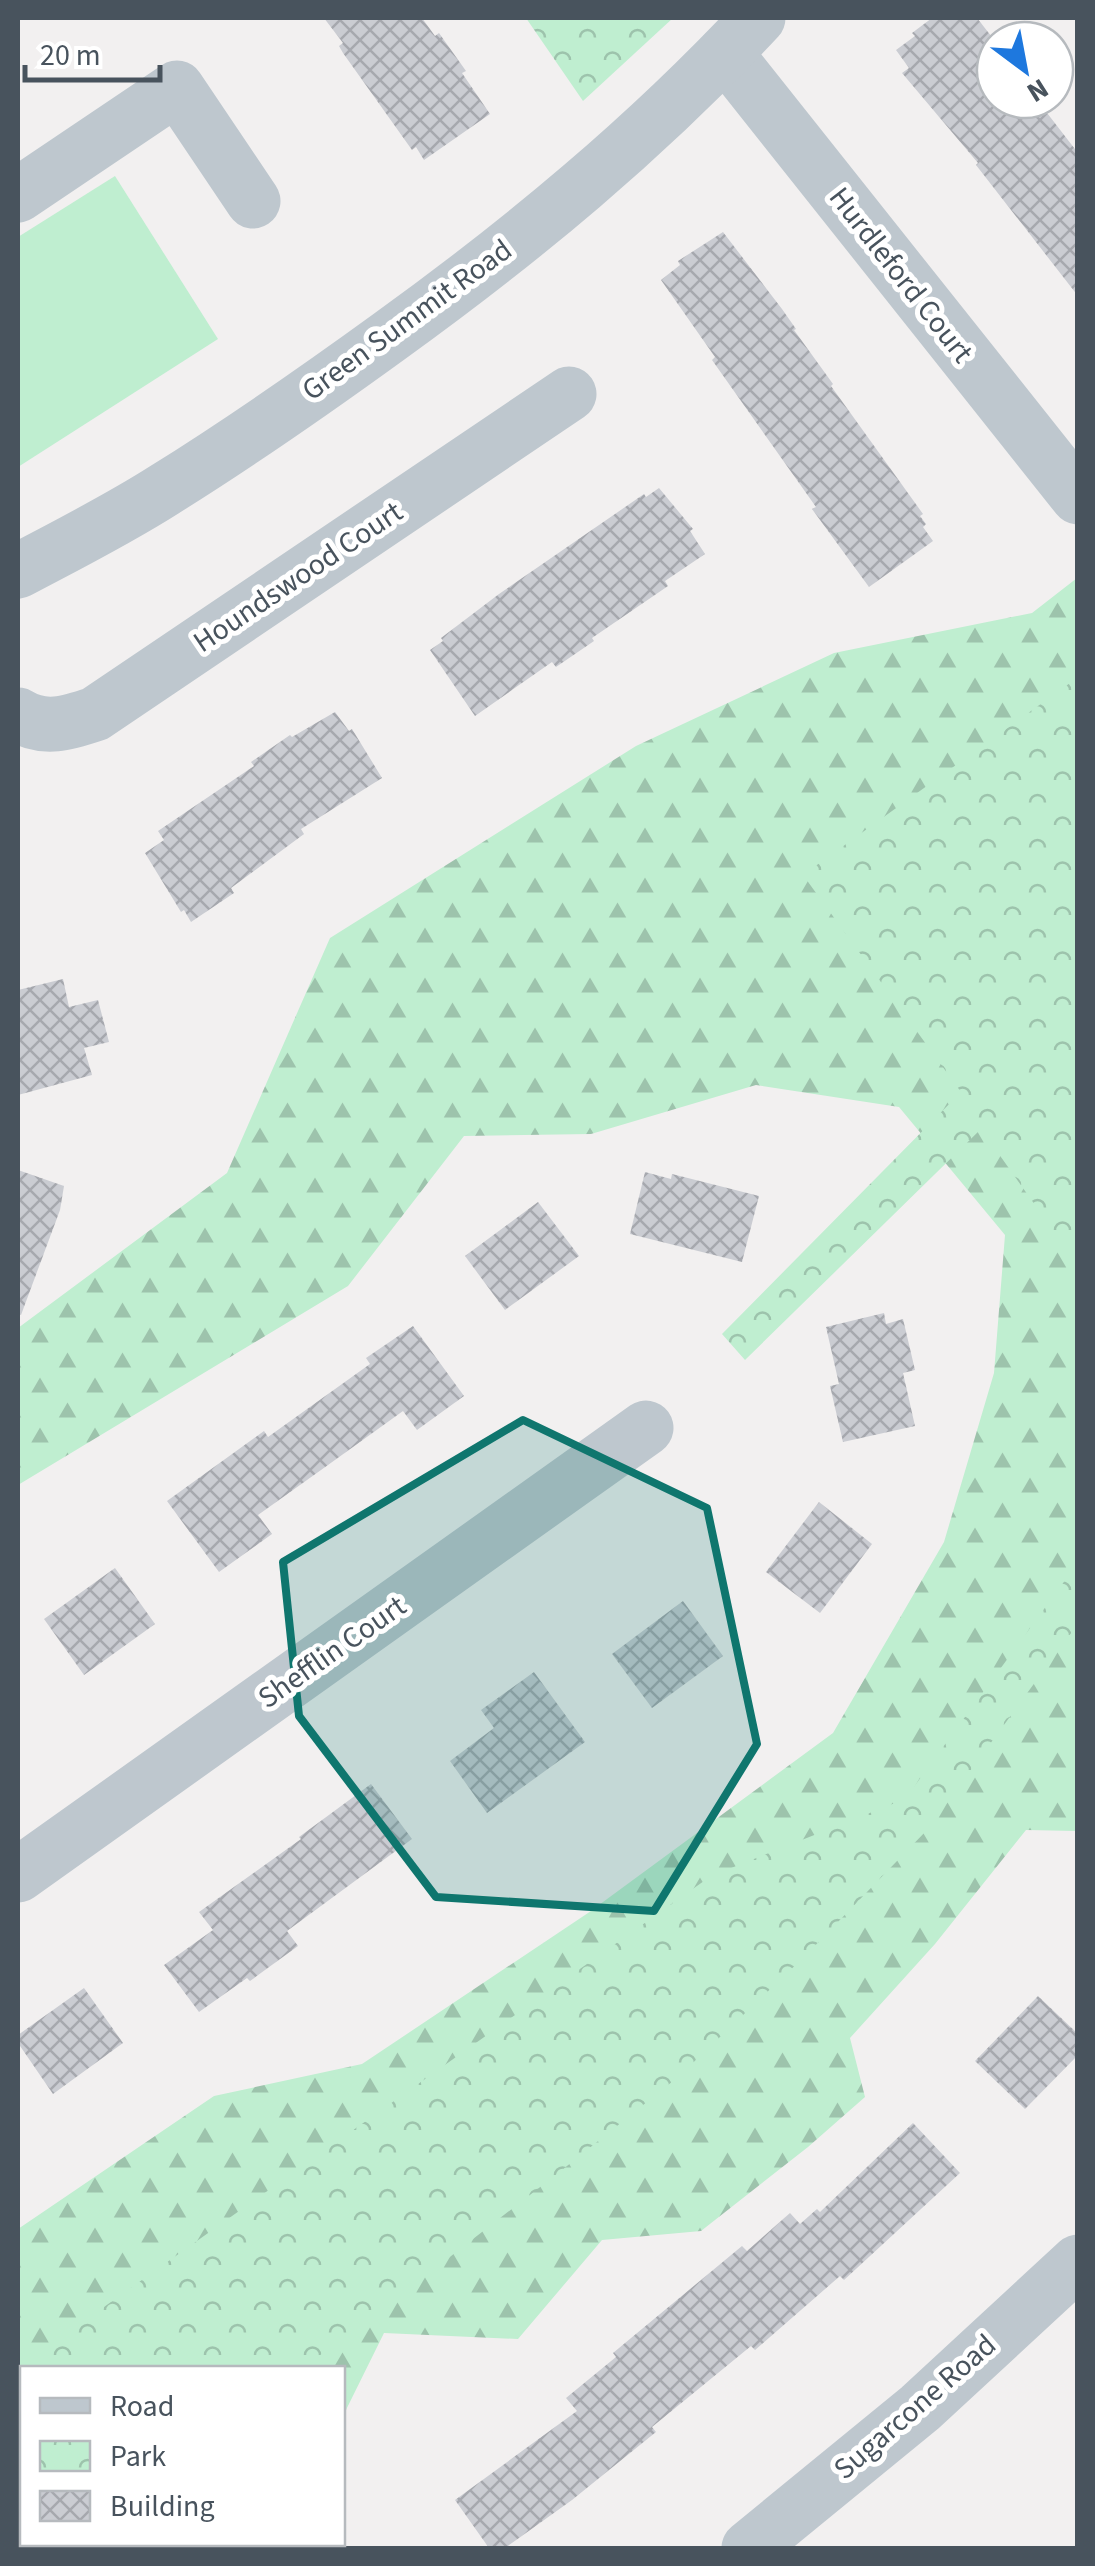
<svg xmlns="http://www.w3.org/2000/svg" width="1095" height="2566" viewBox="0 0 1095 2566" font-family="'Source Sans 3',sans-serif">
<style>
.grass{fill:#bfeed0}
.forest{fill:url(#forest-firs)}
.park{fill:url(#park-crowns)}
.building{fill:url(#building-cross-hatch)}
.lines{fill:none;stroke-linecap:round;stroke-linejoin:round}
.minor{stroke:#bec7ce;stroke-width:55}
.marked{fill:#0f766e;fill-opacity:0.2;stroke:#0f766e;stroke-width:8;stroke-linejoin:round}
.labels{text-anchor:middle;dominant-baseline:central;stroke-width:10;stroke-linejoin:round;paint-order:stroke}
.street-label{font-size:30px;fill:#48535d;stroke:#fff}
</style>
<defs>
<pattern id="forest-firs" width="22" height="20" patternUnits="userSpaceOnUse" patternTransform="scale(2.5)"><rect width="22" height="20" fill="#bfeed0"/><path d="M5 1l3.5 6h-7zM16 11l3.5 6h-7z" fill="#9dc3ac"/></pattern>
<pattern id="park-crowns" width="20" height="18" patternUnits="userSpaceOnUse" patternTransform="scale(2.5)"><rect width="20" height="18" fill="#bfeed0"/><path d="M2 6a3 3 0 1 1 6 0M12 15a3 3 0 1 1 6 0" fill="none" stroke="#9dc3ac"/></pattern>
<pattern id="building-cross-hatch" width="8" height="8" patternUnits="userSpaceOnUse" patternTransform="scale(2.5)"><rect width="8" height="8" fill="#caccd2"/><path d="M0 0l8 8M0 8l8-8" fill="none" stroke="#a6a8ae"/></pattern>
</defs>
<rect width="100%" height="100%" fill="#f2f0f0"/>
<!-- grass -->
<polygon class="grass" points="115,176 218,339 18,467 18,237"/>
<!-- forest -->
<polygon class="forest" points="1077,578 1077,1831 1026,1830 935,1944 850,2038 865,2097 808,2147 701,2231 602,2240 518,2339 384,2333 343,2416 342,2368 22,2368 22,2494 18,2502 18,2229 214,2096 362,2064 588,1913 833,1733 944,1542 994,1373 1005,1235 899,1107 756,1085 591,1134 464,1136 348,1286 18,1485 18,1328 227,1173 330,938 636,746 834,653 1032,613"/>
<!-- park -->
<g class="park">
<polygon points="526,18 673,18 583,101"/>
<polygon points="1077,678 1077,1264 981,1129 745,1360 722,1334 961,1092 803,875"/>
<polygon points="1077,1564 1077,1625 927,1830 805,1956 678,2077 562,2170 415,2284 303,2368 22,2368 22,2536 18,2539 18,2368 711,1876 905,1799"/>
</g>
<!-- building -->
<g class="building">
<polygon points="324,18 422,18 435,36 439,33 466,71 462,73 490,114 424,160 416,147 412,150 343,53 339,46 343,43"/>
<polygon points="932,18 977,18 995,41 995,100 1037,100 1078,153 1078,296 976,165 978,163 902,73 909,68 896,50 915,36 912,33"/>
<polygon points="723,232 782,309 796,329 794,330 833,384 831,386 923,514 920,516 926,524 923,527 933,541 869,587 812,509 816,507 712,360 715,357 661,280 680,265 678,261"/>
<polygon points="659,488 693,529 690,531 705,554 665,581 668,586 592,638 594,641 556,667 552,662 475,716 430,650 443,641 441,638 499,594 644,494 646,497"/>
<polygon points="335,712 349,731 352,729 382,778 301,829 304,834 231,888 234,893 191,922 184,910 181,912 145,853 164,840 158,831 254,766 251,762 290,735 292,737"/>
<polygon points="63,979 69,1007 98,1000 109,1042 84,1048 92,1075 18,1095 18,990"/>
<polygon points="18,1170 64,1186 60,1210 21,1315 18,1314"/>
<polygon points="645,1172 671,1179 672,1174 759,1196 742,1262 630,1234"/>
<polygon points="538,1202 579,1256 505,1310 465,1256"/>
<polygon points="884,1313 886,1324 903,1319 915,1370 903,1373 915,1426 843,1442 830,1386 839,1384 826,1327"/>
<polygon points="413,1326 464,1396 417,1430 403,1411 328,1465 258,1515 272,1534 219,1572 167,1501 264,1431 268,1437 370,1364 366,1358"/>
<polygon points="819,1502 872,1544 820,1613 766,1572"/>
<polygon points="115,1568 155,1624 84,1675 44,1619"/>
<polygon points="683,1601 723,1656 652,1708 612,1654"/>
<polygon points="534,1672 585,1742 487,1813 450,1761 494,1728 481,1710"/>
<polygon points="371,1784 412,1839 287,1931 298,1946 250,1981 247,1978 199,2012 164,1965 213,1930 199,1912 301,1839 299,1837"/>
<polygon points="84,1988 123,2043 53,2094 18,2043 18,2035"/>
<polygon points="1038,1996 1078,2034 1078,2055 1025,2109 975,2061"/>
<polygon points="913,2123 960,2173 844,2280 840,2276 755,2350 751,2346 652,2427 656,2432 572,2500 505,2548 489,2548 455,2500 577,2411 566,2398 616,2357 613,2353 742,2246 747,2251 790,2213 800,2224 817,2209 820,2212"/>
</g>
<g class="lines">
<!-- minor -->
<g class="minor">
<polyline points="725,53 1078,497"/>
<polyline points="18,195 177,88 253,201"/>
<path d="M18 571C67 545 117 520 164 490 241 442 317 389 390 336 523 240 646 138 758 18"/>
<path d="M18 715C44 731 68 723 95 714L569 394"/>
<polyline points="18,1875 646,1428"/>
<polyline points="749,2548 920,2408 1078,2262"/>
</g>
</g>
<!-- marked area -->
<path class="marked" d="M523 1420 707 1508 757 1744 654 1911 436 1897 299 1716 283 1562Z"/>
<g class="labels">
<!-- street labels -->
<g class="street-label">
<text transform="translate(901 275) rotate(52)">Hurdleford Court</text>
<text transform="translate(407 320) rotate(-36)">Green Summit Road</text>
<text transform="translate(298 577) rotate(-34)">Houndswood Court</text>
<text transform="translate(332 1652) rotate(-35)">Shefflin Court</text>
<text transform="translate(915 2407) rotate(-41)">Sugarcone Road</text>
</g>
</g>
<!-- border -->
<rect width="1095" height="2566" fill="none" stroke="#48535d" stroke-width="40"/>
<!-- legend -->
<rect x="20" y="2366" width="325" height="180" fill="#ffffff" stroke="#b6babe" stroke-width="2.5"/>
<rect x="40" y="2398" width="50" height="15" fill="#bec7ce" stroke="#b6babe" stroke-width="2.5"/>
<text x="110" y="2416" font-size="30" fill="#48535d">Road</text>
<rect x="40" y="2441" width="50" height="30" fill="url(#park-crowns)" stroke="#b6babe" stroke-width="2.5"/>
<text x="110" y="2466" font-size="30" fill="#48535d">Park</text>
<rect x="40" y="2491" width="50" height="30" fill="url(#building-cross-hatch)" stroke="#b6babe" stroke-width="2.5"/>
<text x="110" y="2516" font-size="30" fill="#48535d">Building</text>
<!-- north arrow -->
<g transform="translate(1025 70) rotate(148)"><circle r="48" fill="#ffffff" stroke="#b6babe" stroke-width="2.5"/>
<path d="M0-8L18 38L0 25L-18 38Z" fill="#1e78de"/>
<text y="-15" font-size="28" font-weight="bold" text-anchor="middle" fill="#48535d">N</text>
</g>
<!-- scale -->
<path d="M25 65v15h135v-15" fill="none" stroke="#48535d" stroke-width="5"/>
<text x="40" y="65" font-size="30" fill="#48535d" stroke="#ffffff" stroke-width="8" paint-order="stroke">20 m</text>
</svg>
